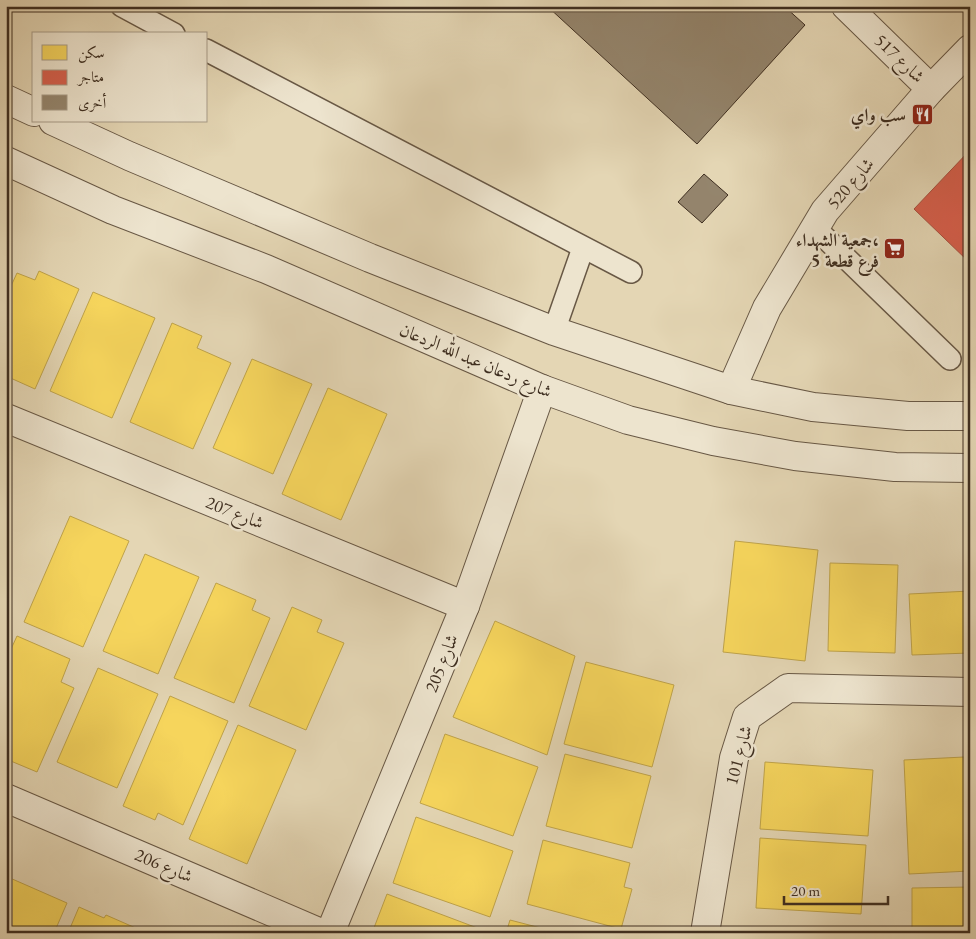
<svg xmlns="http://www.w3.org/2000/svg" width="976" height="939" viewBox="0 0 976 939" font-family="'EB Garamond',Amiri,serif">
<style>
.homes{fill:#f6d55c;stroke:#bfa34a}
.shops{fill:#d6604d;stroke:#a85140}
.building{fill:#94856d;stroke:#3e2e20}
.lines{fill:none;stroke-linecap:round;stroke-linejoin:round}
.service-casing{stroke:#685845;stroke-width:24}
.minor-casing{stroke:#685845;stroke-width:30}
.tertiary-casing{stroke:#685845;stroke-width:30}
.service{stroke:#ede4ce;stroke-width:21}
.minor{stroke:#ede4ce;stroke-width:28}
.tertiary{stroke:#ede4ce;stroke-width:28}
.labels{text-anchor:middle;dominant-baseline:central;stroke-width:5;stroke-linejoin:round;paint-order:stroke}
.street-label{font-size:18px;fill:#3e2e20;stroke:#ede4ce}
.poi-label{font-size:18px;font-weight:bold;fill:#3e2e20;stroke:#ede4ce;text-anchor:end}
</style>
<rect width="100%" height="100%" fill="#e4d6b4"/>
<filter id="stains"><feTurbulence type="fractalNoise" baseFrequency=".004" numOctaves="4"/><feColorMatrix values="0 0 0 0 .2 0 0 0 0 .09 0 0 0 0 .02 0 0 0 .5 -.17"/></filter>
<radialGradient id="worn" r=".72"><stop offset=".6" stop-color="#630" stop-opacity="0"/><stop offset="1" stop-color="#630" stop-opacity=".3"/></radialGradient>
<!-- homes -->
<g class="homes">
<polygon points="39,271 79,289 35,389 6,376 6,297 17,273 35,280"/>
<polygon points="93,292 155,318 112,418 50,391"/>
<polygon points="172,323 202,336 197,348 231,363 193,449 130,422"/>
<polygon points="252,359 312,384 273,474 213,448"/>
<polygon points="328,388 387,414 341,520 282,494"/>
<polygon points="70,516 129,541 83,647 24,622"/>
<polygon points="735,541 818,550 805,661 723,652"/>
<polygon points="145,554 199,577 158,674 103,651"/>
<polygon points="830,563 898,565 895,653 828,651"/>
<polygon points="216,583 256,600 252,610 270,618 234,703 174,678"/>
<polygon points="970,591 970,653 912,655 909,594"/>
<polygon points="292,607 322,620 317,632 344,643 306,730 249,706"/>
<polygon points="495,621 575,656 547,755 453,717"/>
<polygon points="17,636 70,659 61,682 74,688 37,772 6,759 6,660"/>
<polygon points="586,662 674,685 652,767 564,744"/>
<polygon points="98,668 158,694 117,788 57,762"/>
<polygon points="170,696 228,721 183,825 158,813 155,820 123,806"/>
<polygon points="238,725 296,750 247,864 189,839"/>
<polygon points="445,734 538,767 513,836 420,803"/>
<polygon points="565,754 651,776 632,848 546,826"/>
<polygon points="964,757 970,871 909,874 904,760"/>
<polygon points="765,762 873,770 868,836 760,829"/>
<polygon points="416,817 513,851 490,917 393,883"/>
<polygon points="760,838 866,845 861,914 756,908"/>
<polygon points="543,840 630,863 624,887 632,889 621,929 527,904"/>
<polygon points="10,878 67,903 54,933 6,933 6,886"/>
<polygon points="970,887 970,933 912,933 912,888"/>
<polygon points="387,894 488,932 488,933 372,933"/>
<polygon points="79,907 104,918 106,915 138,929 137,933 68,933"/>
<polygon points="510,920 560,933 506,933"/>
<polygon points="754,930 820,933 754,933"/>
</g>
<!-- shops -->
<polygon class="shops" points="970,150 970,263 914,209"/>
<!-- building -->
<g class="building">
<polygon points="547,6 784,6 805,25 697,144"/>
<polygon points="704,174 728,195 702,223 678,202"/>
</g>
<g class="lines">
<defs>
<g id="service">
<polyline points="122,6 174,34"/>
<polyline points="206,50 631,272"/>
<polyline points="815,228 950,359"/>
<polyline points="554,331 583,248"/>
</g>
<g id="minor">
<polyline points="846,6 931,89"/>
<polyline points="731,390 767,308 825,211 931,89 970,49"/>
<polyline points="6,418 465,606"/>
<polyline points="6,798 321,933"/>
<polyline points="330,933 465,606 542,389"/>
<polyline points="705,933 734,758 747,717 788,688 970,692"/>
</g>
<g id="tertiary">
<polyline points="6,99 34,112"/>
<polyline points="53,121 129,156 370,258 554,331 731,390 813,407 908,416 970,416"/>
<polyline points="6,161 113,210 266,269 542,389 628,420 713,441 795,456 895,467 970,468"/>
</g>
</defs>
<!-- service casing -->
<use href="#service" class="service-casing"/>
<!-- minor casing -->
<use href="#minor" class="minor-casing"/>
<!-- tertiary casing -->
<use href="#tertiary" class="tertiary-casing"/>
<!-- service -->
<use href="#service" class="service"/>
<!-- minor -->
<use href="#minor" class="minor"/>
<!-- tertiary -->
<use href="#tertiary" class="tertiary"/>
</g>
<!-- icons -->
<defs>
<symbol id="restaurant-square" viewBox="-11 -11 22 22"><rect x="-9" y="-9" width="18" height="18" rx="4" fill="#8f2418" stroke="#ede4ce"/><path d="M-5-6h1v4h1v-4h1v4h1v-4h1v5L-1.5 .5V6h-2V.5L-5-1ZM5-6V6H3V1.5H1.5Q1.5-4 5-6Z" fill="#fff"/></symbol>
<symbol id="supermarket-square" viewBox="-11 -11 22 22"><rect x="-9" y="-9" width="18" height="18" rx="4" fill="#8f2418" stroke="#ede4ce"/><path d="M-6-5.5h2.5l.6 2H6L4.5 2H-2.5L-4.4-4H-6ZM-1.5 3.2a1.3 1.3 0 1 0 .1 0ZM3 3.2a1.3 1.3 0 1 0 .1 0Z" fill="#fff"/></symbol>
</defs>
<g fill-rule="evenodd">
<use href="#restaurant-square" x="910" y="102" width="25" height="25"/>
<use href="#supermarket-square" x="882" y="236" width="25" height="25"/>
</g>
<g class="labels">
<!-- street labels -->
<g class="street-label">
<text transform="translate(900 58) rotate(44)">شارع 517</text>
<text transform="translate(850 183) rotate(-49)">شارع 520</text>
<text transform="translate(476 360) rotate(23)">شارع ردعان عبد الله الردعان</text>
<text transform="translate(235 512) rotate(22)">شارع 207</text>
<text transform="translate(441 663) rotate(-68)">شارع 205</text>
<text transform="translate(738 755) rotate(-75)">شارع 101</text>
<text transform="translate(164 865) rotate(23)">شارع 206</text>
</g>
<!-- poi labels -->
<g class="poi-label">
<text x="906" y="114">سب واي</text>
<text x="879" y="239">جمعية الشهداء،<tspan x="879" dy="21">فرع قطعة 5</tspan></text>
</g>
</g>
<!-- margin -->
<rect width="976" height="939" fill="none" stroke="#e4d6b4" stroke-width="25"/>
<rect x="8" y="8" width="961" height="924" fill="none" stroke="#3e2e20" stroke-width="2.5"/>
<rect x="12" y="12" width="951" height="914" fill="none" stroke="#3e2e20"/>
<!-- legend -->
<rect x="32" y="32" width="175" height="90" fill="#ede4ce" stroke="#a79b88"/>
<rect x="42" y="45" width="25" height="15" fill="#f6d55c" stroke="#a79b88"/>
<text x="78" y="58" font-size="15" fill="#3e2e20">سكن</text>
<rect x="42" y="70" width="25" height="15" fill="#d6604d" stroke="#a79b88"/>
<text x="78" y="82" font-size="15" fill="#3e2e20">متاجر</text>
<rect x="42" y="95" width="25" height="15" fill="#94856d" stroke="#a79b88"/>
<text x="78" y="108" font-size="15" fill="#3e2e20">أخرى</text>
<!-- scale -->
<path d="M784 896v8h104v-8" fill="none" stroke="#3e2e20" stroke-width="2.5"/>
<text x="791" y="896" font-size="15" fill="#3e2e20" stroke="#ede4ce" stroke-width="4" paint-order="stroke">20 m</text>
<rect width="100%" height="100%" filter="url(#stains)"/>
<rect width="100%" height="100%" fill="url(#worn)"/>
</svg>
